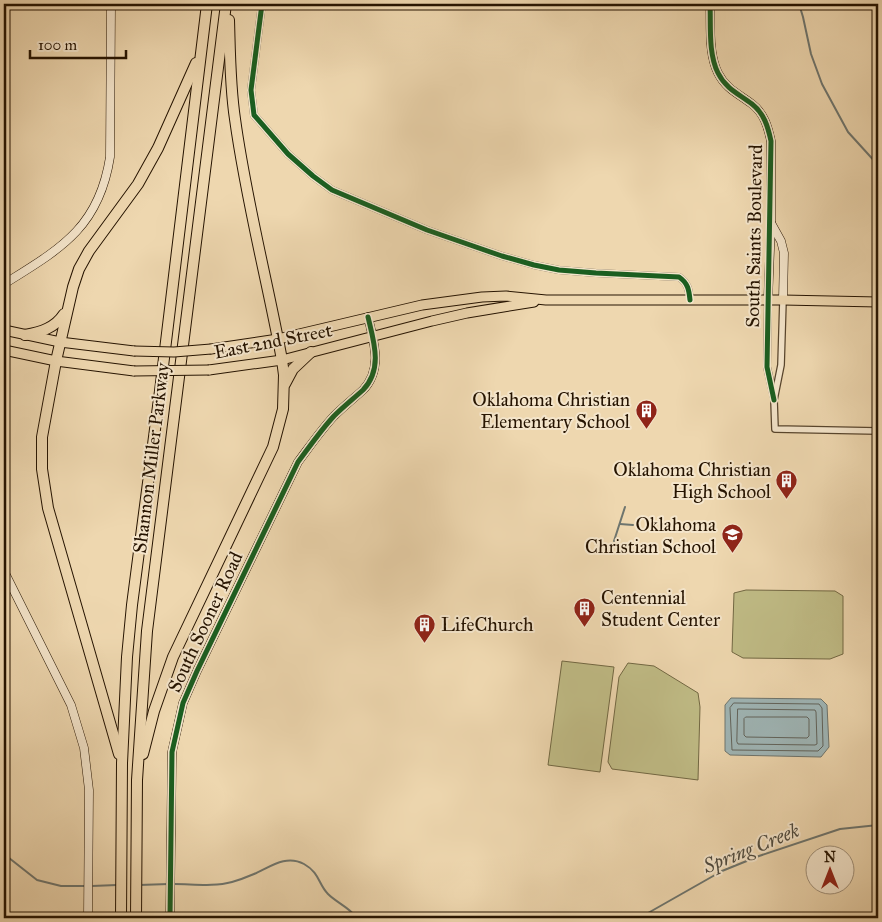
<svg xmlns="http://www.w3.org/2000/svg" width="882" height="922" viewBox="0 0 882 922" font-family="'IM FELL Great Primer',serif">
<style>
.green{fill:#c0bc86;stroke:#726843}
.water{fill:#9fb6b7;stroke:#6e756e}
.lines{fill:none;stroke-linecap:round;stroke-linejoin:round}
.shore{stroke:#62645c;stroke-width:1}
.stream{stroke:#6e756e;stroke-width:2}
.street-casing{stroke:#57442c;stroke-width:8}
.secondary-casing{stroke:#251300;stroke-width:9}
.primary-casing{stroke:#251300;stroke-width:11}
.highway-casing{stroke:#251300;stroke-width:12}
.street{stroke:#f4e5cb;stroke-width:5.5}
.secondary{stroke:#f4e5cb;stroke-width:8}
.primary{stroke:#eed7af;stroke-width:9}
.highway{stroke:#eed7af;stroke-width:10}
.primary-bridge-casing{stroke:#251300;stroke-width:11;stroke-linecap:butt}
.primary-bridge{stroke:#eed7af;stroke-width:9}
.cycleway-casing{stroke:#f4e5cb;stroke-width:8}
.cycleway{stroke:#1b5e20;stroke-width:5}
.labels{text-anchor:middle;dominant-baseline:central;stroke-width:4;stroke-linejoin:round;paint-order:stroke}
.street-label{font-size:19px;fill:#251300;stroke:#f4e5cb}
.poi-label{font-size:19px;fill:#251300;stroke:#f4e5cb;text-anchor:end}
.water-label{font-size:20px;font-style:italic;fill:#504c40;stroke:#f4e5cb}
</style>
<rect width="100%" height="100%" fill="#eed7af"/>
<filter id="stains"><feTurbulence type="fractalNoise" baseFrequency=".004" numOctaves="4"/><feColorMatrix values="0 0 0 0 .2 0 0 0 0 .09 0 0 0 0 .02 0 0 0 .5 -.17"/></filter>
<radialGradient id="worn" r=".72"><stop offset=".6" stop-color="#630" stop-opacity="0"/><stop offset="1" stop-color="#630" stop-opacity=".3"/></radialGradient>
<!-- green -->
<g class="green">
<polygon points="746,590 835,591 843,596 843,654 830,659 743,658 732,652 734,593"/>
<polygon points="562,661 614,667 600,772 548,765"/>
<polygon points="628,663 654,666 698,693 700,707 698,780 612,769 608,762 619,677"/>
</g>
<!-- water -->
<polygon class="water" points="731,698 821,699 827,705 829,747 821,757 730,755 725,751 725,705"/>
<g class="lines">
<!-- shore -->
<g class="shore">
<polygon points="734,703 819,704 822,708 823,746 818,751 732,750 730,708"/>
<polygon points="738,709 815,710 816,712 817,744 815,745 738,744 737,742"/>
<polygon points="746,717 807,717 809,719 809,736 807,738 746,737 744,735 744,719"/>
</g>
<!-- stream -->
<g class="stream">
<polyline points="799,4 803,17 811,54 822,84 848,132 878,165"/>
<polyline points="620,524 633,525"/>
<polyline points="614,541 625,507"/>
<polyline points="4,854 37,880 61,886 87,886"/>
<path d="M174 884C193 884 214 887 232 882 239 880 247 877 254 874 270 867 286 854 304 864 320 873 318 884 328 894 337 903 349 907 357 918"/>
<polyline points="139,885 169,884"/>
<polyline points="92,886 117,885"/>
<polyline points="642,918 648,913 722,871 759,856 840,829 878,825"/>
</g>
<defs>
<g id="street">
<path d="M262 4 251 90 254 115 288 154 313 176 332 190 427 230 502 256 534 265 559 270 596 273 679 277C688 283 689 290 690 300"/>
<polyline points="768,300 767,367 774,398"/>
<polyline points="783,300 781,365 774,400 775,429 878,431"/>
</g>
<g id="secondary">
<path d="M710 4C711 25 708 53 718 73 726 89 739 94 752 104 764 113 768 127 771 141V223L768 300"/>
<polyline points="771,223 781,241 784,253 783,300"/>
<path d="M4 284C60 249 99 228 110 157L111 4"/>
<polyline points="4,571 71,705 84,748 89,790 88,918"/>
<path d="M170 918 172 752 183 703 197 671 298 462C310 446 321 430 334 416 343 407 353 399 363 390 383 369 374 342 368 317"/>
</g>
<g id="primary">
<polyline points="4,330 60,342 134,351"/>
<polyline points="211,349 278,339 422,305 482,297 506,296 546,300 783,300 878,302"/>
<polyline points="4,350 56,361 134,371"/>
<polyline points="209,370 282,360 432,321 467,313 534,302"/>
</g>
<g id="highway">
<path d="M25 335C41 332 55 328 64 314"/>
<polyline points="285,384 293,369 311,352"/>
<polyline points="119,754 48,508 42,469 42,437 56,361 73,287 79,269 89,251 138,184 158,148 196,63"/>
<path d="M143 754 154 711 173 657 273 447 283 409 284 375 282 360C267 279 246 200 235 119 230 86 230 53 229 20"/>
<polyline points="121,918 122,763 127,657 132,605 160,391 207,4"/>
<polyline points="136,918 137,780 147,631 226,4"/>
</g>
</defs>
<!-- street casing -->
<use href="#street" class="street-casing"/>
<!-- secondary casing -->
<use href="#secondary" class="secondary-casing"/>
<!-- primary casing -->
<use href="#primary" class="primary-casing"/>
<!-- highway casing -->
<use href="#highway" class="highway-casing"/>
<!-- street -->
<use href="#street" class="street"/>
<!-- secondary -->
<use href="#secondary" class="secondary"/>
<!-- primary -->
<use href="#primary" class="primary"/>
<!-- highway -->
<use href="#highway" class="highway"/>
<defs>
<g id="primary-bridge">
<polyline points="134,351 174,352 211,349"/>
<polyline points="134,371 209,370"/>
</g>
</defs>
<!-- primary-bridge casing -->
<use href="#primary-bridge" class="primary-bridge-casing"/>
<!-- primary-bridge -->
<use href="#primary-bridge" class="primary-bridge"/>
<defs>
<g id="cycleway">
<path d="M262 4 251 90 254 115 288 154 313 176 332 190 427 230 502 256 534 265 559 270 596 273 679 277C688 283 689 290 690 300"/>
<path d="M710 4C711 25 708 53 718 73 726 89 739 94 752 104 764 113 768 127 771 141L767 367 774 400"/>
<path d="M170 918 172 752 183 703 197 671 298 462C310 446 321 430 334 416 343 407 353 399 363 390 383 369 374 342 368 317"/>
</g>
</defs>
<!-- cycleway casing -->
<use href="#cycleway" class="cycleway-casing"/>
<!-- cycleway -->
<use href="#cycleway" class="cycleway"/>
</g>
<!-- icons -->
<defs>
<symbol id="building-pin" viewBox="-11 -11 22 30"><path d="M0 17L-7.5 6A9.5 9.5 0 1 1 7.5 6Z" fill="#8f2418" stroke="#f4e5cb"/><path d="M-4-6H4V6H1V3H-1V6H-4ZM-2.5-4.3h1.7v1.8h-1.7ZM.8-4.3h1.7v1.8H.8ZM-2.5-1h1.7V.8h-1.7ZM.8-1h1.7V.8H.8Z" fill="#fff"/></symbol>
<symbol id="school-pin" viewBox="-11 -11 22 30"><path d="M0 17L-7.5 6A9.5 9.5 0 1 1 7.5 6Z" fill="#8f2418" stroke="#f4e5cb"/><path d="M0-5L7-2L0 1L-7-2ZM-4 1L0 2.5L4 1V4Q0 6-4 4Z" fill="#fff"/></symbol>
</defs>
<g fill-rule="evenodd">
<use href="#building-pin" x="634" y="398" width="25" height="34"/>
<use href="#building-pin" x="774" y="468" width="25" height="34"/>
<use href="#school-pin" x="720" y="522" width="25" height="34"/>
<use href="#building-pin" x="572" y="596" width="25" height="34"/>
<use href="#building-pin" x="412" y="612" width="25" height="34"/>
</g>
<g class="labels">
<!-- street labels -->
<g class="street-label">
<text transform="translate(754 236) rotate(-89)">South Saints Boulevard</text>
<text transform="translate(273 341) rotate(-11)">East 2nd Street</text>
<text transform="translate(151 458) rotate(-83)">Shannon Miller Parkway</text>
<text transform="translate(205 622) rotate(-65)">South Sooner Road</text>
</g>
<!-- poi labels -->
<g class="poi-label">
<text x="630" y="399">Oklahoma Christian<tspan x="630" dy="22">Elementary School</tspan></text>
<text x="771" y="469">Oklahoma Christian<tspan x="771" dy="22">High School</tspan></text>
<text x="716" y="524">Oklahoma<tspan x="716" dy="22">Christian School</tspan></text>
<text x="601" y="597" text-anchor="start">Centennial<tspan x="601" dy="22">Student Center</tspan></text>
<text x="441" y="624" text-anchor="start">LifeChurch</text>
</g>
<!-- water labels -->
<g class="water-label">
<text transform="translate(751 848) rotate(-22)">Spring Creek</text>
</g>
</g>
<!-- margin -->
<rect width="882" height="922" fill="none" stroke="#eed7af" stroke-width="20"/>
<rect x="5" y="5" width="872" height="912" fill="none" stroke="#251300" stroke-width="2.5"/>
<rect x="10" y="10" width="862" height="902" fill="none" stroke="#251300"/>
<!-- north arrow -->
<g transform="translate(830 870)"><circle r="24" fill="#f4e5cb" stroke="#a1917a"/>
<path d="M0-4L9 19L0 12L-9 19Z" fill="#8f2418"/>
<text y="-8" font-size="14" font-weight="bold" text-anchor="middle" fill="#251300">N</text>
</g>
<!-- scale -->
<path d="M30 50v8h96v-8" fill="none" stroke="#251300" stroke-width="2.5"/>
<text x="38" y="50" font-size="15" fill="#251300" stroke="#f4e5cb" stroke-width="4" paint-order="stroke">100 m</text>
<rect width="100%" height="100%" filter="url(#stains)"/>
<rect width="100%" height="100%" fill="url(#worn)"/>
</svg>
